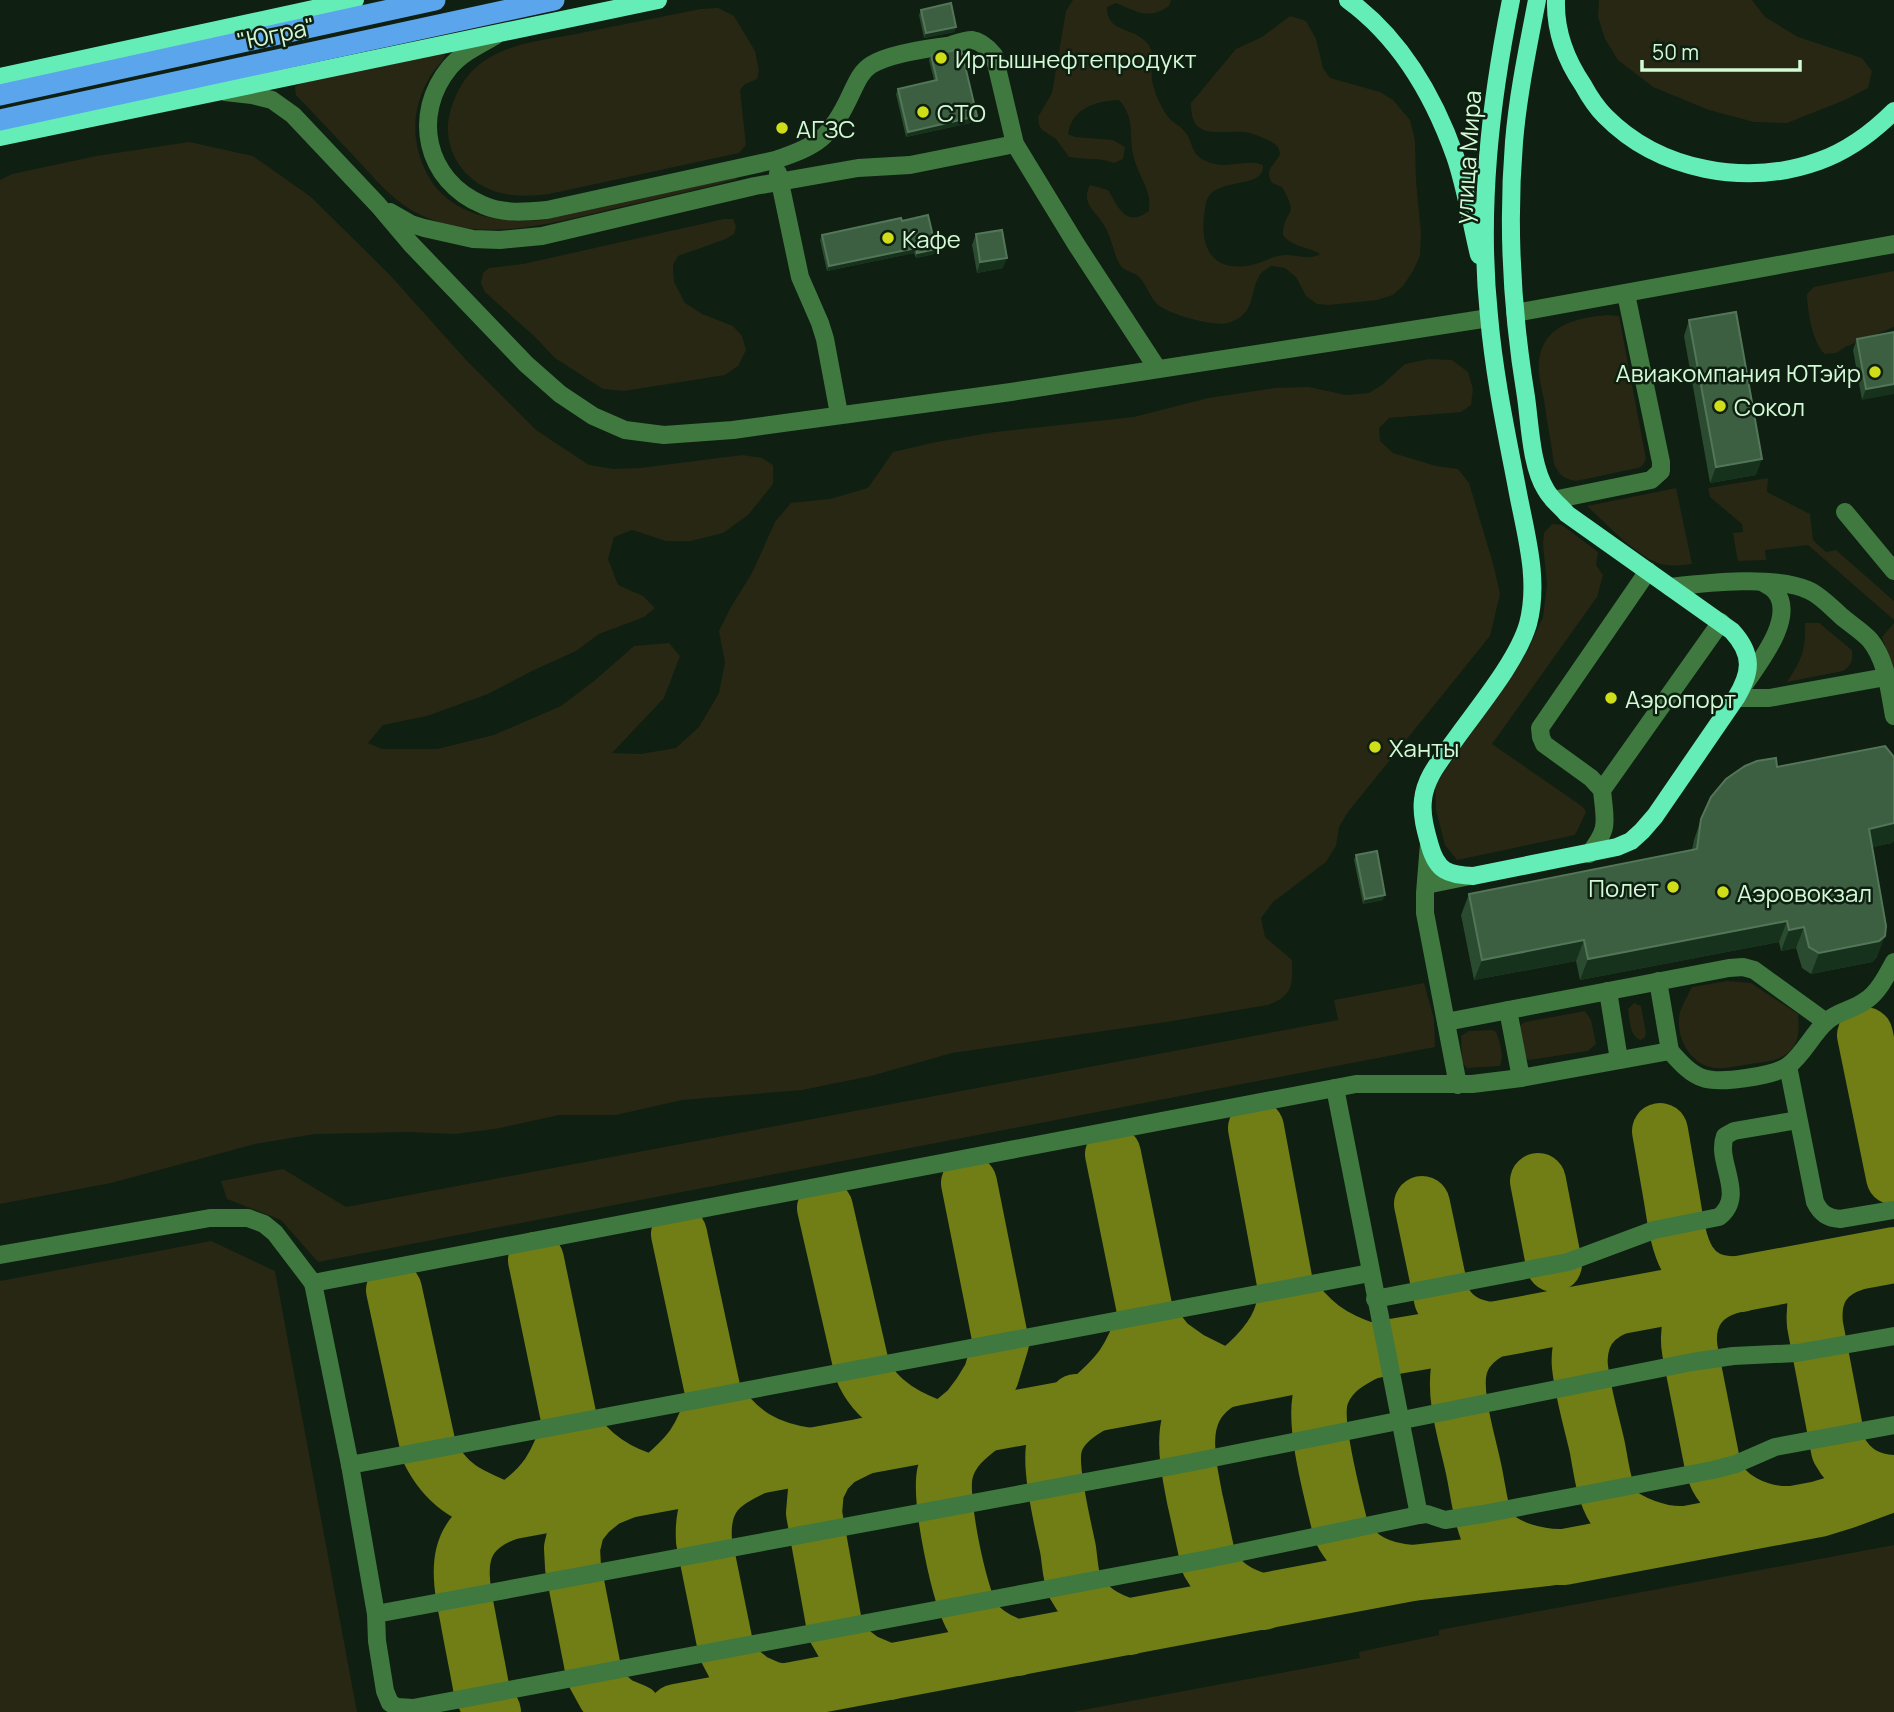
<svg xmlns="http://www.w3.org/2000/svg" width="1894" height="1712" viewBox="0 0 1894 1712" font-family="Manrope,sans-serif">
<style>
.green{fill:#282713}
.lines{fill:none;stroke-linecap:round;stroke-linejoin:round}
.taxiway{stroke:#707e15;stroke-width:56}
.minor{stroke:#3f7940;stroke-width:18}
.major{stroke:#65edb7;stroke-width:18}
.highway{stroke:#5ba5ec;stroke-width:21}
.wall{fill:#2a4b2f}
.shaded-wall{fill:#17321c}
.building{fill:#3c5e41;stroke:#537658;stroke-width:2}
.poi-dot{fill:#d0de19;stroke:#0f1f11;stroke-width:2.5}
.labels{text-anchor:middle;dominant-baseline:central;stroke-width:5;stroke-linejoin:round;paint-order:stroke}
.street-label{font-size:24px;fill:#d2fad5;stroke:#0f1f11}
.poi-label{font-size:24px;fill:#d2fad5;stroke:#0f1f11;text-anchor:start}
</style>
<rect width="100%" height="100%" fill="#0f1f11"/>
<!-- green -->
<g class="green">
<path d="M1073 0H1171L1169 6C1149 20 1137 12 1116 3L1107 7C1106 33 1134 27 1147 43 1157 54 1150 67 1152 79 1153 90 1162 110 1169 118 1173 123 1181 126 1185 132 1194 143 1190 154 1206 161 1227 171 1244 158 1263 165 1265 191 1212 175 1206 203 1198 241 1207 274 1252 265 1261 263 1269 258 1278 256 1292 252 1308 262 1320 254 1308 246 1293 248 1283 235 1283 209 1301 219 1282 187L1272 183C1264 168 1274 167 1280 154 1279 147 1277 145 1270 141 1262 137 1253 133 1244 132 1218 130 1190 141 1191 103L1236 49 1262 37 1290 16 1306 21 1316 39 1323 68 1330 78 1380 92 1393 100 1410 120 1415 141 1416 181 1421 234 1420 256 1413 271 1403 286 1393 295 1377 300 1329 305 1317 304 1306 296 1296 277 1285 268 1271 266C1267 269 1261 272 1259 276 1249 295 1256 314 1228 323 1215 327 1167 314 1157 304 1149 296 1147 285 1139 277 1134 272 1126 272 1121 266 1114 257 1112 238 1105 227 1097 211 1080 205 1090 185L1108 190C1119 208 1126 228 1149 211 1149 206 1150 199 1148 194 1145 182 1137 171 1134 158 1128 137 1136 118 1119 100 1096 101 1072 108 1068 134L1075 137 1113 140 1125 147 1123 159 1114 163C1100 157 1085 160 1069 157L1056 139 1042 130 1039 125 1038 117 1052 93 1066 11Z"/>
<polygon points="1599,0 1752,0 1765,17 1798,37 1862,58 1872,71 1868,88 1845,100 1787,123 1754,122 1709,110 1653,87 1618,60 1605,39 1598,17"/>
<path d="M718 8 734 16 755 51 759 71 757 79 745 84 740 90 746 145 739 153 549 194C533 196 517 197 501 193 460 183 437 142 453 103 459 86 469 71 484 61 510 43 545 40 576 34 617 26 659 17 701 9Z"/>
<path d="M444 53H446C443 63 436 67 431 75 425 84 421 94 418 105 413 125 415 144 422 163 442 215 495 224 544 220L738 177 735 180C695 190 656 199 616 208 549 224 477 246 413 211 393 200 377 181 362 165 340 141 318 118 296 95L295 87 301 83Z"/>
<path d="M189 142 253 156 311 197 389 274 467 361 536 430 589 465 614 469 640 468 742 455 762 458 773 465V484L748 515 723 533 691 541H666L632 530 614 537 608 559 618 585 643 596 655 608 644 617 599 634 576 651 534 670 488 694 427 716 383 725 368 743 382 749H437L494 735 561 706 594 681 634 646 669 643 680 656 664 698 612 753 640 754 676 748 699 727 719 693 725 662 719 631 731 607 752 573 775 522 791 503 830 499 868 488 893 452 936 442 995 432 1134 417 1208 398 1275 388 1309 387 1346 395 1369 393 1382 385 1405 364 1429 359 1452 360 1468 372 1473 389 1471 405 1461 412 1389 418 1379 428 1380 441 1393 453 1436 466 1458 469 1469 483 1494 567 1500 594 1490 636 1348 812 1339 827 1336 846 1326 862 1273 902 1261 918 1265 937 1292 960C1293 984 1293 996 1268 1005L1166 1022 952 1053 871 1076 802 1090 682 1100 616 1115H559L495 1129 455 1134 409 1132 315 1134 255 1144 111 1183 0 1204V180L12 174 96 156Z"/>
<polygon points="724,219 733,219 736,226 734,234 726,239 678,256 673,265 674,282 685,303 702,314 733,326 742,336 746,350 738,366 725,375 624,391 603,389 555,358 535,337 485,292 481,283 483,273 489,268 523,264"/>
<path d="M1894 271V327L1845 347 1836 353 1825 354C1813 345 1807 309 1807 294L1814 287Z"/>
<path d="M1608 315 1619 316 1646 459 1642 466 1638 468 1576 481C1564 479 1559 475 1554 464 1551 443 1547 421 1544 400 1542 391 1540 382 1539 373 1536 328 1571 318 1608 315Z"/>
<polygon points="1768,478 1767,492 1810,514 1813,540 1826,552 1836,550 1894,601 1894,620 1808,545 1765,550 1766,560 1738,561 1733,533 1743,532 1742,524 1710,497 1708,488"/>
<path d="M1676 488 1692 564C1681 565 1669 567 1658 563 1635 555 1606 523 1587 506Z"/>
<polygon points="1552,524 1562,525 1598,552 1596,565 1603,575 1597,597 1492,744 1583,807 1586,812 1575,835 1457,860 1445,845 1436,810 1435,785 1527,652 1543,617 1547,584 1543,545 1544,533"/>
<path d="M1805 623H1819L1852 650C1853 660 1852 665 1843 671L1787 682C1802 660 1806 649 1805 623Z"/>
<polygon points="1894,623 1894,673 1882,637"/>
<path d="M1727 981 1751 983 1798 1014C1799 1026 1800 1040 1791 1050 1781 1061 1764 1062 1750 1064 1736 1066 1720 1071 1707 1066 1686 1059 1675 1032 1680 1012 1683 1003 1688 995 1692 987Z"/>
<polygon points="1424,983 1434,1019 1435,1047 318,1262 281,1220 227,1199 221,1181 283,1169 346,1207 1338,1020 1334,1000"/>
<path d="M1634 1003 1641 1006 1646 1033 1645 1037 1641 1040C1629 1037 1630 1019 1628 1009Z"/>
<polygon points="1585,1011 1591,1020 1596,1044 1588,1051 1529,1060 1524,1057 1519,1026 1525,1022"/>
<path d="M1492 1030 1496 1032C1500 1041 1504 1057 1500 1066L1467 1068 1462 1062 1461 1036 1469 1031Z"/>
<polygon points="211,1241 275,1271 357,1712 0,1712 0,1281"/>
<polygon points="1894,1545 1894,1712 1072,1712 1360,1658 1359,1652 1439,1635 1439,1630"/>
</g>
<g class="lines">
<!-- taxiway -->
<g class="taxiway">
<polyline points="1865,1035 1894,1177"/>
<polyline points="1256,1128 1286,1289"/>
<path d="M1660 1131C1664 1154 1668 1177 1672 1200 1679 1244 1684 1288 1741 1284"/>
<polyline points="1113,1154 1146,1316"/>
<polyline points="1538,1181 1554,1264"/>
<path d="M1422 1204 1442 1299C1453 1319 1469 1328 1492 1330"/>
<path d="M825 1208 862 1369C875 1403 911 1420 943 1431L968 1410 980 1394 991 1376 1001 1343 969 1183"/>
<polyline points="679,1234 714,1397"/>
<path d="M1894 1255 1492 1330C1477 1338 1465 1348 1460 1365 1452 1394 1468 1441 1474 1471 1478 1490 1480 1511 1487 1529 1504 1549 1539 1558 1564 1557L1819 1509 1845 1501 1894 1483"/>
<polyline points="536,1260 570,1424"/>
<path d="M1854 1263C1824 1273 1812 1293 1815 1325L1839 1450C1851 1472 1869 1482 1894 1483"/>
<path d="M1727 1287C1698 1296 1685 1321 1690 1351L1713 1467C1722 1499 1759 1515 1790 1514"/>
<path d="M394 1290 429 1451C448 1489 471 1496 508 1512 545 1487 558 1466 570 1424 589 1456 620 1475 655 1484 689 1456 703 1440 714 1397 739 1434 766 1450 810 1456"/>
<path d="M1616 1307C1600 1314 1588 1324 1583 1340 1580 1349 1579 1358 1580 1367 1583 1393 1591 1420 1597 1446 1601 1465 1603 1491 1614 1508 1626 1524 1664 1535 1683 1534"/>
<path d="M1369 1351C1349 1361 1331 1371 1322 1393 1311 1419 1334 1501 1341 1531 1356 1560 1381 1571 1412 1573"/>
<path d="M1223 1380C1175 1407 1186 1454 1195 1500 1200 1521 1204 1542 1209 1563 1221 1585 1239 1595 1263 1602"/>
<path d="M1076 1402 1084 1405C1120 1375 1131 1360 1146 1316L1168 1344 1189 1359 1229 1379C1251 1362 1276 1339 1283 1311 1285 1304 1285 1296 1286 1289 1310 1323 1330 1338 1369 1351"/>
<path d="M1096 1403C1079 1412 1061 1424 1055 1443 1048 1464 1063 1525 1068 1549 1070 1561 1070 1576 1075 1586 1088 1610 1104 1619 1129 1627"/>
<path d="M984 1424C967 1437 950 1450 945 1473 939 1499 959 1596 973 1619 984 1634 1000 1642 1017 1648"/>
<polyline points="864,1446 838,1459 825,1472 816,1490 814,1513 835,1629 846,1648 863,1661 889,1672"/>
<path d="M759 1465C721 1482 701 1496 704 1541L726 1649 736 1668 752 1681 770 1689 783 1692"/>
<polyline points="627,1490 605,1499 589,1512 577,1527 572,1548 573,1567 594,1674 605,1694 618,1705 635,1712"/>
<path d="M493 1712 485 1698 481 1687C477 1664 472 1641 468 1618 458 1569 453 1533 508 1512L1239 1377 1385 1348 1492 1330"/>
<polyline points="676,1712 1412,1573 1548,1558"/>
</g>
<!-- minor -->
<g class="minor">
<path d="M495 36C479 45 462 53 450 67 411 114 425 181 483 205 503 214 525 212 547 210L775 160C818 146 831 137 850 96 856 84 860 72 871 65 890 53 928 49 951 45 957 43 965 40 972 40 981 41 988 48 994 55L1015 144 1076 244 1157 368"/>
<polyline points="225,92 252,95 272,100 293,115 378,205 411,244 526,364 560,394 593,416 625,430 664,435 733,430 1011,392 1489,318"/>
<polyline points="778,173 800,277 820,323 825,339 839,414"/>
<polyline points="390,212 411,224 424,228 473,239 500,240 542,236 755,186 858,168 910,165 1015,144"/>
<polyline points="1515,313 1894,244"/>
<polyline points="1553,500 1651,480 1661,471 1661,462 1626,294"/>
<polyline points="1845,512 1894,571"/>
<path d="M1670 587C1706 583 1775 575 1808 590 1820 595 1831 607 1841 616 1850 624 1862 631 1870 640 1887 661 1889 690 1894 716"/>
<path d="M1744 685C1758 664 1797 617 1775 591 1772 587 1767 585 1762 582"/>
<polyline points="1736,698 1769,698 1886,677"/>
<polyline points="1602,790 1591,778 1544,744 1541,737 1540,728 1648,571"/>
<polyline points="1429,844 1425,893 1425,913 1458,1085"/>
<path d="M1589 854C1610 827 1605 823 1602 790L1721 622"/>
<polyline points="1426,885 1470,876"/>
<polyline points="1658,981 1670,1051"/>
<polyline points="1608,991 1619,1060"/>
<polyline points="1508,1010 1521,1078"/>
<polyline points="1446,1022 1729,968 1743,967 1754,970 1826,1022"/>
<path d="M1788 1066 1815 1202C1821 1214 1828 1218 1840 1219L1894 1210"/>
<polyline points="1335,1088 1419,1515"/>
<polyline points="0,1255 210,1218 248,1218 264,1224 275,1233 313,1283"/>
<path d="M1375 1299 1568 1262 1654 1230 1719 1217C1747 1195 1715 1162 1725 1136L1734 1131 1798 1120"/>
<polyline points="1894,1336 1797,1353 1733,1356 1692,1362 1188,1463 376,1614 377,1641 385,1691 390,1703 397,1707 413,1708 1208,1559 1419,1515 1427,1514 1445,1520 1483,1514 1713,1470 1736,1464 1775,1447 1894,1425"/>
<polyline points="350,1465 1370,1273"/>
<path d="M376 1614 350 1465 313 1283 1356 1084H1472L1521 1078 1670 1051C1680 1062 1690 1074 1703 1078 1720 1084 1773 1076 1788 1066 1804 1054 1812 1034 1827 1021 1838 1011 1853 1010 1865 1001 1878 993 1887 975 1894 962"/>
</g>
<!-- major -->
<g class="major">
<path d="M1348 0C1400 38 1434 97 1455 156 1466 188 1471 222 1479 255"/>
<path d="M1511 0C1490 104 1478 210 1489 316 1494 374 1506 431 1517 488 1525 532 1540 579 1528 624 1517 662 1475 711 1452 744 1440 761 1425 778 1423 800 1421 815 1426 832 1430 846 1437 871 1448 875 1473 876L1617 847 1631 841 1642 831 1655 816 1736 698C1751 673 1754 655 1732 631L1567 514C1560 506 1551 499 1546 490 1531 466 1530 425 1526 397 1512 312 1507 227 1514 142 1518 94 1528 47 1537 0"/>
<path d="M1556 0C1555 31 1566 60 1583 85 1589 96 1596 107 1605 116 1659 171 1747 187 1819 161 1847 151 1873 132 1894 111"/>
<polyline points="0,77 355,0"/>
<polyline points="0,137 658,0"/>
</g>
<!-- highway -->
<g class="highway">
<polyline points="0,95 435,0"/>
<polyline points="0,120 554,0"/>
</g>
</g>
<!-- wall -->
<g class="wall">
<polygon points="921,10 956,27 954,32 924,38 919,15"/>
<polygon points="931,55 977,116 975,122 906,137 896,94 898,89 934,80 929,60"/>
<polygon points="902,221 936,249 934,254 916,258 914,253 827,271 820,240 822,235"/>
<polygon points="976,234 1003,268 977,273 972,245"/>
<polygon points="1689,320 1756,475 1710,483 1684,336"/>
<polygon points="1894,332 1862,400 1853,350 1857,339"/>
<polygon points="1894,757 1894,840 1892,843 1872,847 1877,957 1872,962 1811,974 1802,968 1796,948 1781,951 1779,942 1580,980 1576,961 1474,980 1461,915 1469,894 1692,850 1694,840 1701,819 1777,767"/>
<polygon points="1356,855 1383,900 1363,904 1354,860"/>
</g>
<!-- shaded-wall -->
<g class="shaded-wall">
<polygon points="956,27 954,32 924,38 926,33"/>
<polygon points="977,116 975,122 906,137 908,132"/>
<polygon points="916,248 914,253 827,271 829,266"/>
<polygon points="936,249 934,254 916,258 917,253"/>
<polygon points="1007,258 1003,268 977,273 980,262"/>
<polygon points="1894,384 1894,394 1862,400 1866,389"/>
<polygon points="1762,459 1756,475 1710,483 1716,467"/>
<polygon points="1894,823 1894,840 1892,843 1861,850 1869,829"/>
<polygon points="1385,895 1383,900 1363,904 1365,899"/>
<polygon points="1787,921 1779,942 1580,980 1588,959"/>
<polygon points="1804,927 1796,948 1781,951 1789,930"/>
<polygon points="1885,936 1877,957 1872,962 1811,974 1819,953"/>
<polygon points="1584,940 1576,961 1474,980 1482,960"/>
</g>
<!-- building -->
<g class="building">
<polygon points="951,3 956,27 926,33 921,10"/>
<polygon points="961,49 977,116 908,132 898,89 937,80 931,55"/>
<polygon points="928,215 936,249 917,253 916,248 829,266 822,235 901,218 902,221"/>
<polygon points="1002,230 1007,258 980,262 976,234"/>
<polygon points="1736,312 1762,459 1716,467 1689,320"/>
<polygon points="1894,332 1894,384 1866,389 1857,339"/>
<polygon points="1885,746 1894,757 1894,823 1869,829 1886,926 1885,936 1879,941 1819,953 1809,947 1804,927 1789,930 1787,921 1588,959 1584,940 1482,960 1469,894 1697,849 1701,819 1711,797 1726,779 1745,766 1757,761 1776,758 1777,767"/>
<polygon points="1377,851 1385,895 1365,899 1356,855"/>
</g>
<!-- markers -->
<g class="poi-dot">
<circle cx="941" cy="58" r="7"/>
<circle cx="923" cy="112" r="7"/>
<circle cx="782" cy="128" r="7"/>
<circle cx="888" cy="238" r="7"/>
<circle cx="1875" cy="372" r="7"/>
<circle cx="1720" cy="406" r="7"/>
<circle cx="1611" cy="698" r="7"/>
<circle cx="1375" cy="747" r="7"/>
<circle cx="1673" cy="887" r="7"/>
<circle cx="1723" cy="892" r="7"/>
</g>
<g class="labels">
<!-- street labels -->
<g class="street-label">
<text transform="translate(276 33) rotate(-12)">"Югра"</text>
<text transform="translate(1467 157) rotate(-86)">улица Мира</text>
</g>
<!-- poi labels -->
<g class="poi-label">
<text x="955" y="58">Иртышнефтепродукт</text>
<text x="937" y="112">СТО</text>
<text x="796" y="128">АГЗС</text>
<text x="902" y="238">Кафе</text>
<text x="1861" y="372" text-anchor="end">Авиакомпания ЮТэйр</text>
<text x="1734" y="406">Сокол</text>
<text x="1625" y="698">Аэропорт</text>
<text x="1389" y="747">Ханты</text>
<text x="1659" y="887" text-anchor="end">Полет</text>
<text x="1737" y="892">Аэровокзал</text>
</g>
</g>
<!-- scale -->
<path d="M1642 60v10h158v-10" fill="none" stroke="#d2fad5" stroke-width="3.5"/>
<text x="1652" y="60" font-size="21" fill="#d2fad5" stroke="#0f1f11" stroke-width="5" paint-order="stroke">50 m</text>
</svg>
